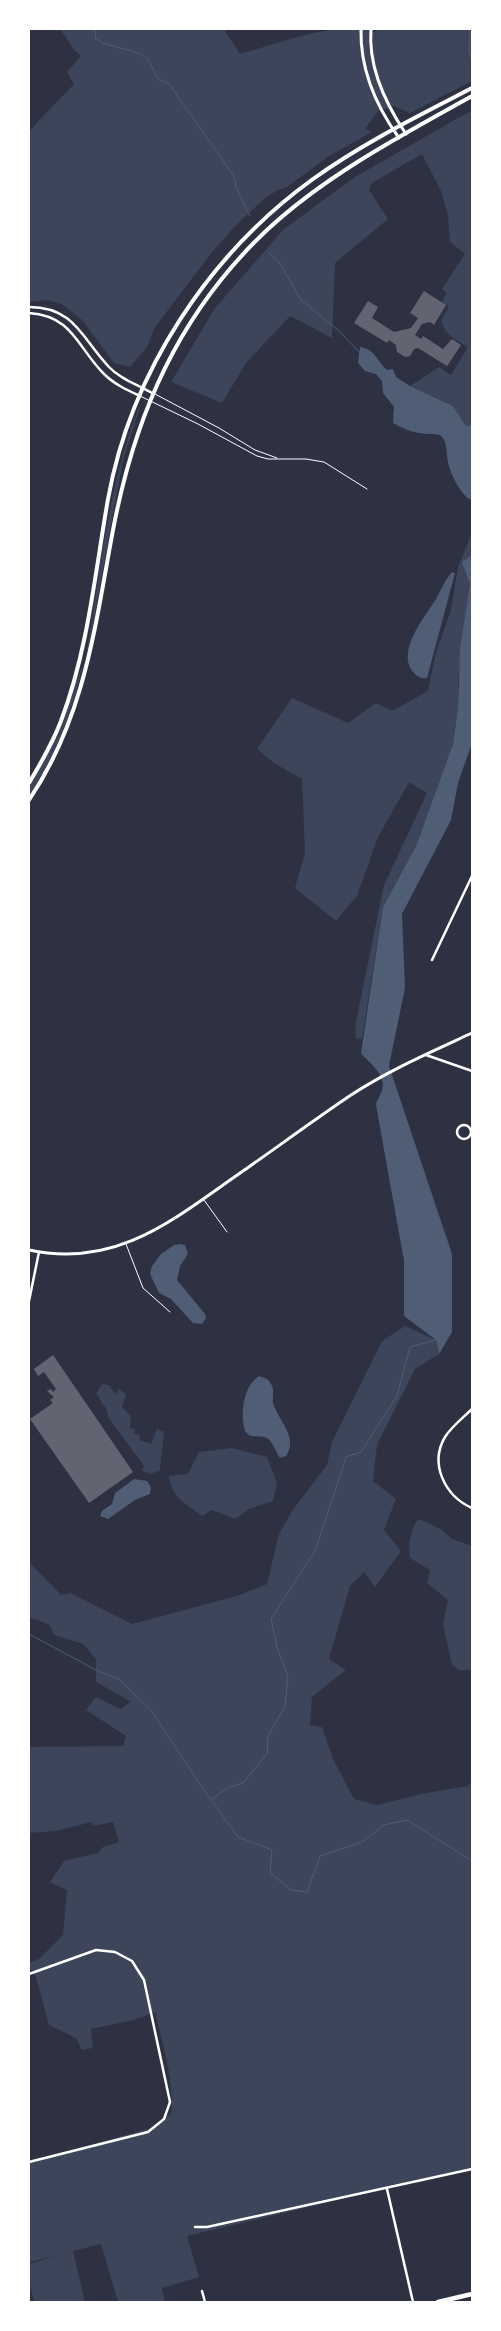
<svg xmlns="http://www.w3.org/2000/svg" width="501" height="2331" viewBox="0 0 501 2331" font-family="'Source Sans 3',sans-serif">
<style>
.green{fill:#3c4559}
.water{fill:#4f5d75}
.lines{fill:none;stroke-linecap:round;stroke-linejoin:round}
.stream{stroke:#4f5d75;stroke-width:1}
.building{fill:#626471}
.service{stroke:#fff;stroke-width:1}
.minor{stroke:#fff;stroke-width:2.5}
.tertiary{stroke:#fff;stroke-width:3}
.secondary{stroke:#fff;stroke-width:4}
.primary{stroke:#fff;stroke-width:4.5}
</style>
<rect width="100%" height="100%" fill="#2d3142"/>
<!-- green -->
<g class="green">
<path d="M54 29H224L240 54C277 44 340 19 375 32L377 29H472V81L410 113 394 106 378 111 365 129 372 132 329 156 287 187 276 191 264 199 234 227 210 255 155 327 147 347 130 367 114 363 82 320 62 304 48 300 29 302V131L74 84 67 72 81 56 75 51 61 30Z"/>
<path d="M472 110V426H466L453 406 410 386 439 367 451 375 468 347C456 340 444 334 441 320L449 307 442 302 447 293 442 289 465 254 450 242 448 215 441 191 422 154 372 183 369 190 388 219 335 263 332 338 290 316 246 363 222 403 171 382 215 308 284 229 355 177Z"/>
<path d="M139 407H140L123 460 88 651 87 650C101 568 108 485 139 407Z"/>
<polygon points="472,532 472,555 466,568 470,584 458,680 458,707 453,744 416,846 383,907 362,1039 355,1038 356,1021 384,885 427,793 409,782 378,837 357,896 336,921 295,888 305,853 302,779 274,763 257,749 292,698 348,723 376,703 392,711 428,691 435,656 451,610 458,567"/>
<path d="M81 668 82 669C70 719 57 752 29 796V788L60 731Z"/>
<path d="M405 1326 436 1340 439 1354 415 1369 377 1445 373 1481 396 1499 384 1530 401 1551 375 1587 364 1572 350 1586 329 1659 346 1670 312 1697 310 1725 322 1727 333 1759 354 1799 377 1805 421 1794 468 1786 472 1781V2168L187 2236 199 2277 162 2288 165 2302H118L101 2244 73 2251 85 2302H34L29 2280V2264L56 2256 29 2262V2162L158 2126 166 2116 171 2115C174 2080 163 2045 155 2012L134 2020 91 2029 93 2048 82 2050 76 2038 49 2025 34 1970 29 1971V1963L39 1959 63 1935 67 1890 50 1882 64 1861 98 1853 103 1847 119 1842 113 1822 93 1826 92 1822 55 1831 29 1833V1747L123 1746 126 1736 86 1710 96 1697 120 1709 131 1702 96 1682V1659L83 1644 54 1635 50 1625 29 1617V1562L61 1595 71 1593 132 1624 237 1596 267 1584 279 1534 292 1511 327 1465 332 1442 382 1341Z"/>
<polygon points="102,1384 109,1385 115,1394 119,1389 126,1394 122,1407 131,1416 130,1428 135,1429 134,1434 140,1435 139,1440 151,1444 157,1429 164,1432 160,1470 151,1474 142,1471 144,1466 108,1417 107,1410 96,1394"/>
<path d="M232 1448 267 1457 277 1483 273 1501 249 1509 235 1519 212 1510 202 1516C185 1503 172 1498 169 1476L188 1474 199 1452Z"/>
<path d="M419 1519 441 1529 452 1539 472 1546V1670H459L452 1665 443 1624 448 1600 427 1583 430 1570 410 1558C408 1548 410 1527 419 1519Z"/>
</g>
<!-- water -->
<g class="water">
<path d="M360 347C375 349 377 361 387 370L393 369 396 377 410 386 453 406 466 426 472 425V500C461 497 450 473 448 462 446 455 448 442 441 436 438 434 434 434 430 434 415 434 406 430 393 423L394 407 383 393 382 381 376 374 365 371 358 363Z"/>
<path d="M472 555V743L458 783 451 820 402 914 405 988 389 1066 452 1254V1332L439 1354 436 1340 404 1316V1261L376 1105C377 1099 381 1095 382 1090 387 1075 369 1063 361 1053L383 907 416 846 453 744 458 707 460 649 470 584 462 562Z"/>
<path d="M452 572 455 573 427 678C422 679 417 677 414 673 395 652 425 617 436 599 441 590 445 580 452 572Z"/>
<polygon points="180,1244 185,1245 188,1254 180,1266 177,1280 205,1314 206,1318 202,1324 193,1323 171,1299 159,1293 150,1274 152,1266 161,1254 174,1245"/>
<path d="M259 1376C264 1378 268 1378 271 1384 275 1389 272 1397 273 1403 278 1421 299 1436 286 1456L280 1458C276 1453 273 1442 267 1438 260 1434 251 1440 245 1431 240 1414 243 1386 259 1376Z"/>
<polygon points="134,1479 147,1481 151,1487 150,1494 135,1500 108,1519 100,1516 102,1511 112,1504 115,1493"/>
</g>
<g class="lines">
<!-- stream -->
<g class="stream">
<path d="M96 29 95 38C109 49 132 47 146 58 151 62 155 74 158 79L169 84 234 176 236 187 250 216"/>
<polyline points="470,29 469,51 472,61"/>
<polyline points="268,252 279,262 301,300 339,331 360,353"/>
<polyline points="29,1634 96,1670 119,1679 151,1710 199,1783 238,1837 272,1850 270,1873 291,1890 307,1892 320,1856 364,1841 384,1825 407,1820 472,1861"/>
<polyline points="212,1799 226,1789 243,1783 267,1754 268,1736 285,1706 288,1677 277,1647 271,1619 316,1549 346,1457 361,1452 397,1396 410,1347 436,1340"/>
</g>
</g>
<!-- building -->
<g class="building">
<polygon points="424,291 446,305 434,325 430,322 422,324 415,335 421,339 423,336 443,349 452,339 461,345 447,366 418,348 414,349 410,356 405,357 397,352 396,345 389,340 387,343 354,323 368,301 378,307 372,318 394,332 411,328 418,318 410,313"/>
<polygon points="53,1355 133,1472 89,1503 30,1419 53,1403 50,1400 54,1397 47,1391 51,1389 53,1392 56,1389 44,1372 38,1376 34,1369"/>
</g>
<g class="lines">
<!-- service -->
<g class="service">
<polyline points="155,394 219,428 255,450 277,458"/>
<polyline points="140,396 198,424 257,456 268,459 306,459 324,462 367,489"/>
<polyline points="204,1200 227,1232"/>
<polyline points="126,1244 143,1288 170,1312"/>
</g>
<!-- minor -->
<g class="minor">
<path d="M29 307C75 307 82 339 109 367 120 379 138 385 152 393"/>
<path d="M29 313C73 316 77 347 104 374 114 384 127 390 140 396"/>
<polyline points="432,960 472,876"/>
<polyline points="426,1055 472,1071"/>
<circle cx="464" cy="1132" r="7"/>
<polyline points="29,1301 39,1252"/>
<path d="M472 1409C463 1418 452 1426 445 1437 429 1464 445 1496 472 1508"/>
<polyline points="29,1974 96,1950 115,1952 132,1961 144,1980 170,2102 164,2119 148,2132 29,2162"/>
<polyline points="387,2189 413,2302"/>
<polyline points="195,2227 207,2227 472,2169"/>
<polyline points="202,2291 205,2302"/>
</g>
<!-- tertiary -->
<g class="tertiary">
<path d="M361 29C360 69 376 106 399 138"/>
<path d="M371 29C368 67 385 103 406 134"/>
<path d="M29 1250C113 1268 168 1224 233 1178 272 1151 311 1122 351 1095 389 1070 431 1052 472 1033"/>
</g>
<!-- secondary -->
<g class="secondary">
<path d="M29 783C41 763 53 742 61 721 88 650 95 573 108 499 131 372 209 254 313 179 363 143 418 116 472 88"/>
<path d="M29 800C85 717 95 626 113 530 135 414 179 313 267 230 326 175 402 135 472 96"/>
</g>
<!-- primary -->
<polyline class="primary" points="438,2302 472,2294"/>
</g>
<!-- border -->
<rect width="501" height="2331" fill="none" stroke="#ffffff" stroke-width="60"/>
</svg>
